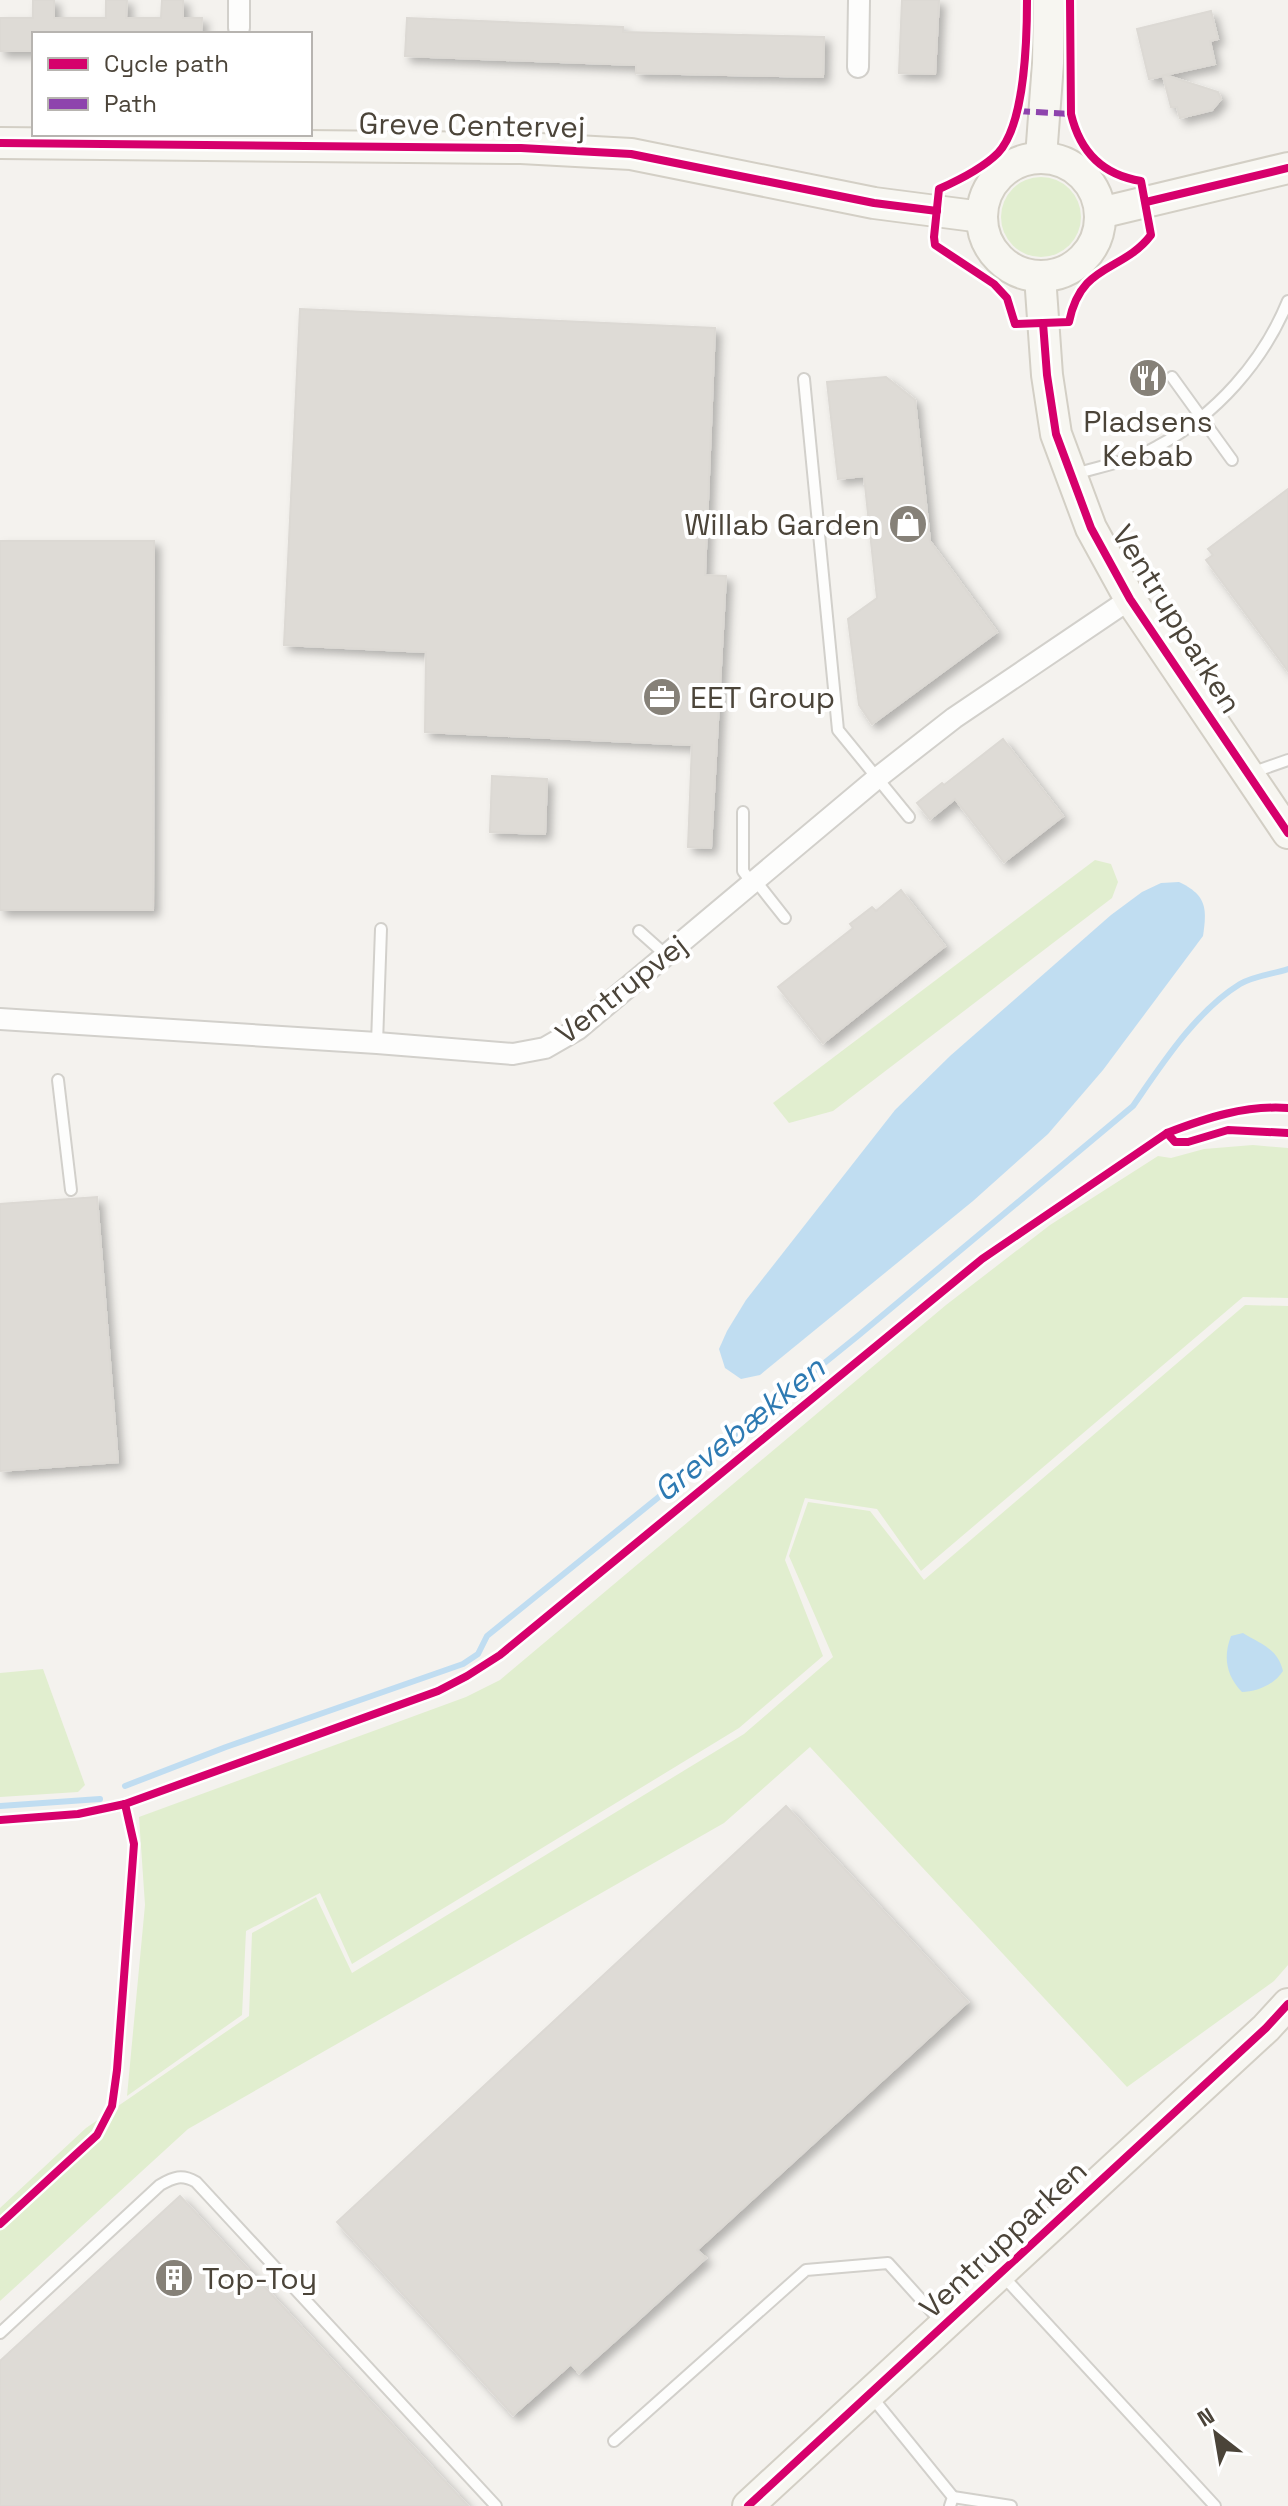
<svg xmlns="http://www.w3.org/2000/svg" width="1288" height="2506" viewBox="0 0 1288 2506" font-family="'Space Grotesk',sans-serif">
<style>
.green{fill:#e1eecf}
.water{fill:#c0ddf1}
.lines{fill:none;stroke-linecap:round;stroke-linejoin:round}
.stream{stroke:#c0ddf1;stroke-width:6}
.building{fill:#dedbd6;stroke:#dcd9d4;stroke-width:2;filter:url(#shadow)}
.lane-casing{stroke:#d2d0cb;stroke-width:14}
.street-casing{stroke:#d2d0cb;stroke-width:24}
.secondary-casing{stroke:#d3cfc5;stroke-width:34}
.lane{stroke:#fdfdfc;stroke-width:10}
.street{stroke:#fdfdfc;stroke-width:20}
.secondary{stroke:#f7f6f1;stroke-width:30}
.quiet{stroke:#8e44ad;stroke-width:6;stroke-dasharray:12 6;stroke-linecap:butt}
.cycleway-casing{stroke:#fff;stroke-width:13}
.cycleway{stroke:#d6006c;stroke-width:8}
.labels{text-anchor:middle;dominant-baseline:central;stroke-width:8;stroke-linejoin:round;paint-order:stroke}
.street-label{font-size:30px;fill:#4b4439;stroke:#fff}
.poi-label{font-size:30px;fill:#4b4439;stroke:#fff;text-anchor:start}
.water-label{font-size:32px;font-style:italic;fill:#2e7ab2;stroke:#fff}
</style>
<defs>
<filter id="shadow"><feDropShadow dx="5.5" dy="5.5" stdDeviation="4" flood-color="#0004"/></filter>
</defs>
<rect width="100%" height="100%" fill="#f4f2ee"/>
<!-- green -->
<g class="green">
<circle cx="1041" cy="217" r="40"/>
<polygon points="1095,860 1111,864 1118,882 1112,898 833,1111 789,1123 773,1103"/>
<polygon points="1253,1145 1288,1148 1288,1298 1243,1297 921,1571 877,1509 805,1498 785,1560 823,1656 739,1728 352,1964 320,1893 246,1931 242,2015 127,2096 145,1905 139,1817 466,1697 500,1680 946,1305 1050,1225 1158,1156 1171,1158 1204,1149"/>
<polygon points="1245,1305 1288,1306 1288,1965 1274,1981 1127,2087 810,1747 724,1823 188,2129 0,2301 0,2208 86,2128 249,2016 252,1933 316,1897 352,1973 744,1734 833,1657 789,1556 808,1502 870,1511 924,1580"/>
<polygon points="43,1669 85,1785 78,1792 0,1797 0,1673"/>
</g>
<!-- water -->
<g class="water">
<path d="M1179 882C1207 895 1207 909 1203 936L1103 1070 1048 1134 973 1201 760 1375 741 1379 725 1368 719 1349 727 1331 746 1300 895 1110 950 1056 1111 915 1142 892 1161 883Z"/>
<path d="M1243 1633C1261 1644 1278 1649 1283 1671 1275 1684 1257 1692 1242 1692 1226 1675 1223 1657 1231 1636Z"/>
</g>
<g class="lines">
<!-- stream -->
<g class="stream">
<path d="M125 1786 226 1747 463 1664 478 1654 487 1636 859 1335 1133 1106C1162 1064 1196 1011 1240 984 1253 976 1273 974 1288 969"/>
<polyline points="0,1806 100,1799"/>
</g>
</g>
<!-- building -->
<g class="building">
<polygon points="33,0 54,0 54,18 106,18 106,0 127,0 126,18 161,18 162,0 183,0 183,18 202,18 201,34 34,34 34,51 0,51 0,18 33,18"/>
<polygon points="902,0 939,0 935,74 899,73"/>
<polygon points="1211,11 1218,39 1210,41 1215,64 1165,75 1218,92 1221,99 1212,110 1180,118 1177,107 1171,107 1163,76 1149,79 1137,29"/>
<polygon points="407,18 623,27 623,32 824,37 823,77 636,73 636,65 405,56"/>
<polygon points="300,309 715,328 705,575 726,576 711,848 688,847 692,745 425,732 426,652 284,645"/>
<polygon points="886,377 915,400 930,541 997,632 872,724 859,705 848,619 877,598 864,476 838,479 827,382"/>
<polygon points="1288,489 1288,671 1206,560 1213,555 1208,549"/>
<polygon points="0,541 154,541 153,910 0,910"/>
<polygon points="1003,739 1063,816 1004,862 955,799 930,819 917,803 942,783 944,785"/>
<polygon points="492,776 547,779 545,834 490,832"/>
<polygon points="901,890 945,946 823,1043 778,987 853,928 850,924 872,907 876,911"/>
<polygon points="97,1197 118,1462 0,1471 0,1204"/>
<polygon points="786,1806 968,2002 697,2250 706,2258 634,2324 579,2373 571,2364 513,2415 337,2222"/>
<polygon points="180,2196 468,2506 0,2506 0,2361"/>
</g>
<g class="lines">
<defs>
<g id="lane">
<polyline points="1172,377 1232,460"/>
<polyline points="804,379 838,730 909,817"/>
<path d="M1075 474C1102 466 1134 460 1158 446 1216 415 1263 362 1288 301"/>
<polyline points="1251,773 1288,760"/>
<polyline points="743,812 743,871 752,883"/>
<polyline points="755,880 785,918"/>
<polyline points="639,931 667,956"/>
<polyline points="377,1043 381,929"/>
<polyline points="58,1080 71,1190"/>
<polyline points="1002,2275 1215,2506"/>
<path d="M0 2333 160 2185C174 2177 182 2174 196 2182L496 2506"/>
<polyline points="871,2396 953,2497 950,2506"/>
<polyline points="614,2441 806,2270 888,2263 943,2324"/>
<polyline points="953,2497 1011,2506"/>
</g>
<g id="street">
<polyline points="239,28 239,0"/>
<polyline points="858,67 859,0"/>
<polyline points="0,1019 377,1043 513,1054 545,1048 578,1029 876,779 954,718 1130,599"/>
</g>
<g id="secondary">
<polyline points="0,143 521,148 631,154 874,203 982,217"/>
<polyline points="1041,157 1048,63 1049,0"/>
<circle cx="1041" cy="217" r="59"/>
<polyline points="1100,213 1288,168"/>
<polyline points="1040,276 1047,375 1056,434 1091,528 1130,599 1288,833"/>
<polyline points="748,2506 1266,2028 1288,2004"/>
</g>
</defs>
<!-- lane casing -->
<use href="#lane" class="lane-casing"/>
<!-- street casing -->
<use href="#street" class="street-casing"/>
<!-- secondary casing -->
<use href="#secondary" class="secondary-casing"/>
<!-- lane -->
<use href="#lane" class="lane"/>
<!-- street -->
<use href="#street" class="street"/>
<!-- secondary -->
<use href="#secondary" class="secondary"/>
<!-- quiet -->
<polyline class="quiet" points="1018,111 1071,114"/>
<defs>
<g id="cycleway">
<path d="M1027 0C1027 38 1025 125 998 153 984 167 957 181 939 189L934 237 935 245 994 284 1007 298 1015 324 1069 322C1081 262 1122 273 1151 235L1141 181C1103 175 1080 152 1071 114L1070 0"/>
<polyline points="0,143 521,148 631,154 874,203 937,211"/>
<polyline points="1146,202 1288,168"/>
<polyline points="1043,323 1047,375 1056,434 1091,528 1130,599 1288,833"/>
<polyline points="1167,1133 1175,1142 1188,1142 1228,1130 1288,1133"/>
<path d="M0 1820 78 1814 125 1804 438 1691 467 1676 500 1655 982 1259 1167 1133C1206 1118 1245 1105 1288 1108"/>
<polyline points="0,2224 97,2135 112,2106 117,2070 134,1844 125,1804"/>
<polyline points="748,2506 1266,2028 1288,2004"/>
</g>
</defs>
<!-- cycleway casing -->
<use href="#cycleway" class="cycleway-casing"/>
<!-- cycleway -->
<use href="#cycleway" class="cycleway"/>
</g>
<!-- icons -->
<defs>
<symbol id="restaurant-disc" viewBox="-11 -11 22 22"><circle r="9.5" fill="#868178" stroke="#fff"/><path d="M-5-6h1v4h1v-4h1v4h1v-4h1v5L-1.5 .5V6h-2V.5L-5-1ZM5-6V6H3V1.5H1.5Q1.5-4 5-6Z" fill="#fff"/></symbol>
<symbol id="shop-disc" viewBox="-11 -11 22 22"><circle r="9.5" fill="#868178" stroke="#fff"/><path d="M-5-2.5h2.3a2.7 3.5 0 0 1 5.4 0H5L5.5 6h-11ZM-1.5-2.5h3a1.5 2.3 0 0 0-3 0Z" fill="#fff"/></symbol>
<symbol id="office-disc" viewBox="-11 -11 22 22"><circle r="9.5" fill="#868178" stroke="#fff"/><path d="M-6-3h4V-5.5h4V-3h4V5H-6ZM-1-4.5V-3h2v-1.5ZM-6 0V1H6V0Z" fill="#fff"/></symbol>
<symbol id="building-disc" viewBox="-11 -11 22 22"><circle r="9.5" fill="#868178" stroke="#fff"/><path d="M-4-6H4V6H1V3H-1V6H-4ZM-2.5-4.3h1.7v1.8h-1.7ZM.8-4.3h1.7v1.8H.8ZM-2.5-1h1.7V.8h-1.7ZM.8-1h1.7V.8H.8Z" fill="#fff"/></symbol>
</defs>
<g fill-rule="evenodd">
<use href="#restaurant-disc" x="1126" y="356" width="44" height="44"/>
<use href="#shop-disc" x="886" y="502" width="44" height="44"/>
<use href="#office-disc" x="640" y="675" width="44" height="44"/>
<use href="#building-disc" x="152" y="2256" width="44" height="44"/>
</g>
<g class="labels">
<!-- street labels -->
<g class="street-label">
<text transform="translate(472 125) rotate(1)">Greve Centervej</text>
<text transform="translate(1177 619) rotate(58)">Ventrupparken</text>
<text transform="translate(621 989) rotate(-38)">Ventrupvej</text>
<text transform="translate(1003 2239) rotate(-43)">Ventrupparken</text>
</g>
<!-- poi labels -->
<g class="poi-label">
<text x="1148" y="421" text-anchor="middle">Pladsens<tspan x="1148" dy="34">Kebab</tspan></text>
<text x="880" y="524" text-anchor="end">Willab Garden</text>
<text x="690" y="697">EET Group</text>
<text x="202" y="2278">Top-Toy</text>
</g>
<!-- water labels -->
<g class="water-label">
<text transform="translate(739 1429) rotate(-39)">Grevebækken</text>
</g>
</g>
<!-- legend -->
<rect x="32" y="32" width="280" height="104" fill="#ffffff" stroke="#b7b4b0" stroke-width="2"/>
<rect x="48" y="58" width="40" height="12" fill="#d6006c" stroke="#b7b4b0" stroke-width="2"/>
<text x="104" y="72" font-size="24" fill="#4b4439">Cycle path</text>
<rect x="48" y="98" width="40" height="12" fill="#8e44ad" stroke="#b7b4b0" stroke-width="2"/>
<text x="104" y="112" font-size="24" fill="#4b4439">Path</text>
<!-- north arrow -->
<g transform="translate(1216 2434) rotate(329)" stroke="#ffffff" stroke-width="6" paint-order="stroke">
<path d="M0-6L14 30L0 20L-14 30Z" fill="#4b4439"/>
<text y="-12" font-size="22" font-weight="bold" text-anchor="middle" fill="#4b4439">N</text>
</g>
</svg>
